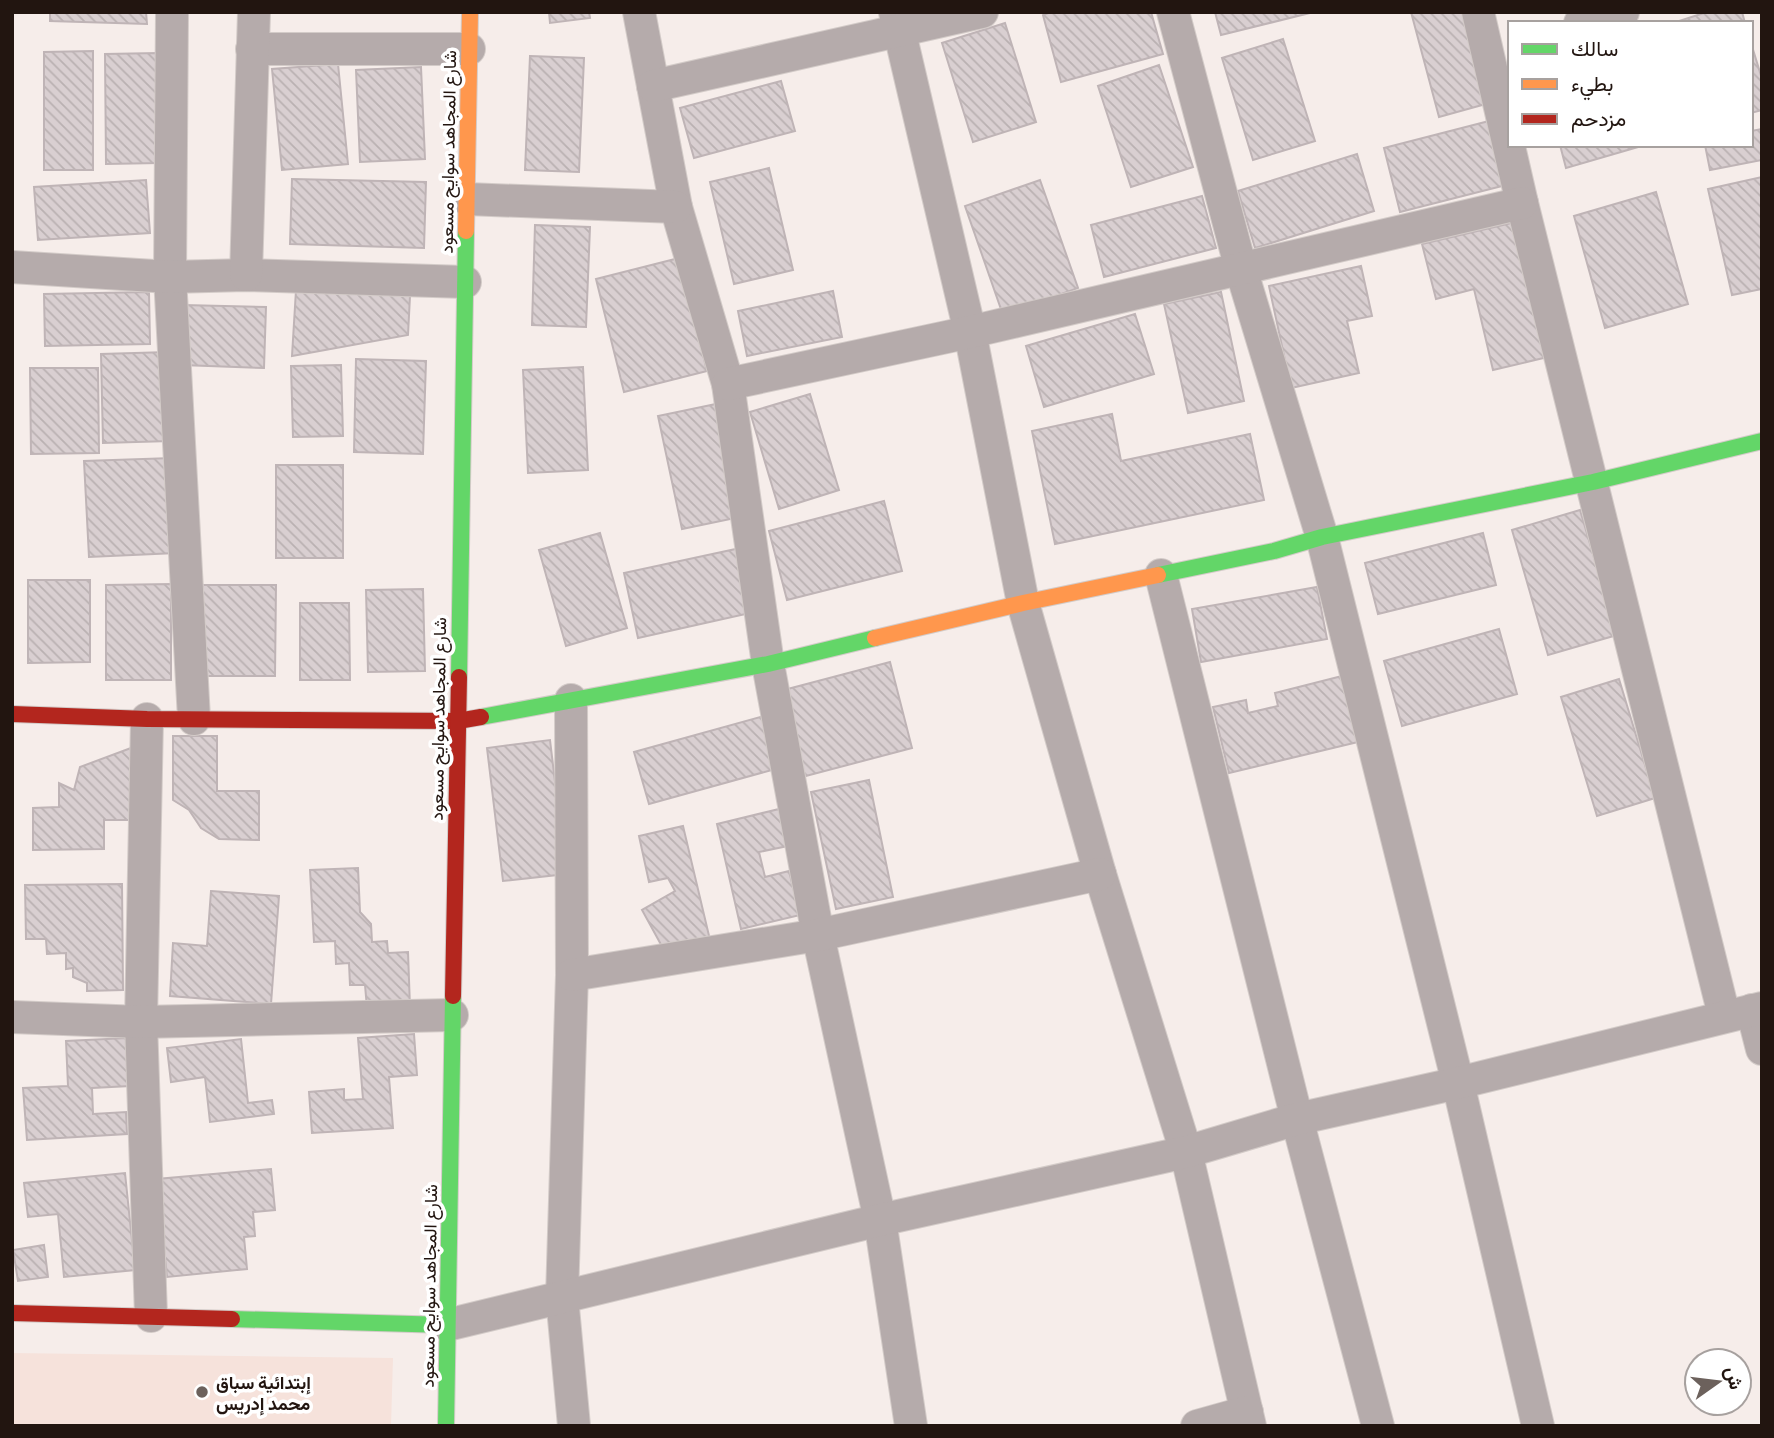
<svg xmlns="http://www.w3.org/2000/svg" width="1774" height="1438" viewBox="0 0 1774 1438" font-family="'PT Sans Narrow',Vazirmatn,sans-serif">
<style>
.built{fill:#f6e2db}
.building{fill:url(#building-back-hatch);stroke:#bfb4b6;stroke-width:2}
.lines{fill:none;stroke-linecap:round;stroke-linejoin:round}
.street-casing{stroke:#d3cbc8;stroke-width:34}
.fast-casing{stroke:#d3cbc8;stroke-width:18}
.slow-casing{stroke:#d3cbc8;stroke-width:18}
.jam-casing{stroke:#d3cbc8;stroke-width:18}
.street{stroke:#b5abab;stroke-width:32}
.fast{stroke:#63d668;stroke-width:16}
.slow{stroke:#ff974d;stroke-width:16}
.jam{stroke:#b3261e;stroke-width:16}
.poi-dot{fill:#6c615c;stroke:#fff;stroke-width:2.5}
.labels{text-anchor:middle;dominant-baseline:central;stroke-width:7;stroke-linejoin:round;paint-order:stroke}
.street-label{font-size:18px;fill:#221510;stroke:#fff}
.poi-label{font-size:18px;font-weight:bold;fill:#221510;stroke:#fff;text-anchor:start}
</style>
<defs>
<pattern id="building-back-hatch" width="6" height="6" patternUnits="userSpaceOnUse" patternTransform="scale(1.75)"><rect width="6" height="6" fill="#d9cfd1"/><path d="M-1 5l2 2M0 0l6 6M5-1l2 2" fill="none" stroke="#bab1b2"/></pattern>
</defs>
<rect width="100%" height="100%" fill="#f6edea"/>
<!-- built -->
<polygon class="built" points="12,1353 393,1358 391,1426 12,1426"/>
<!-- building -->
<g class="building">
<polygon points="50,12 146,12 147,24 50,21"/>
<polygon points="549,12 589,12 590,18 550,23"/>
<polygon points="1051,12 1151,12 1163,54 1061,82 1043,15"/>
<polygon points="1215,12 1314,12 1221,35"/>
<polygon points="1411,12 1469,12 1493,102 1439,117"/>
<polygon points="1707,12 1742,12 1745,23 1673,23"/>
<polygon points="1005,23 1036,122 973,142 942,43"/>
<polygon points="1283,39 1315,141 1253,160 1222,58"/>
<polygon points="1751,43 1762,79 1762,110 1751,113"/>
<polygon points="93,51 93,170 44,170 44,52"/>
<polygon points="158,53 159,163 106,164 105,54"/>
<polygon points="530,56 584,58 579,172 525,170"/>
<polygon points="338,64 348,164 282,170 272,69"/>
<polygon points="1159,65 1193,167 1131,187 1098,86"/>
<polygon points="421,67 425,159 360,162 356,70"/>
<polygon points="781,81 795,131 694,158 680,108"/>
<polygon points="1489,121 1506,185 1400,212 1384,148"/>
<polygon points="1762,129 1762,160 1710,170 1705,145 1751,145 1751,131"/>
<polygon points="1560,145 1645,145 1566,168"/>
<polygon points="1357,154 1374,211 1255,248 1238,191"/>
<polygon points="769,168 793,270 734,284 710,182"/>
<polygon points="1762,177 1762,289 1732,295 1708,189"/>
<polygon points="292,179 426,182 424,248 290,244"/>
<polygon points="146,180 150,233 38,240 34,187"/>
<polygon points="1040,180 1078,288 1003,315 965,206"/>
<polygon points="1656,192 1688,304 1605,328 1574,216"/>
<polygon points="1202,196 1216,248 1104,277 1091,225"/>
<polygon points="1520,221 1552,356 1493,370 1474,289 1436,299 1422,244"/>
<polygon points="535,225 590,227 586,327 532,325"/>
<polygon points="679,258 707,371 624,392 596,279"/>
<polygon points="1361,266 1372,316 1347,321 1359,373 1291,388 1269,286"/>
<polygon points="296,290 410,296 408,335 292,356"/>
<polygon points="833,291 842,337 747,356 738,311"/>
<polygon points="149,292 150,344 45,346 44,294"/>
<polygon points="1221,292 1244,401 1188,413 1164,304"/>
<polygon points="183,305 266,307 264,368 182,365"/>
<polygon points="1135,314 1154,374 1044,407 1026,346"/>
<polygon points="168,352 170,441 103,443 101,354"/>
<polygon points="356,359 426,361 423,454 354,452"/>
<polygon points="341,365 343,436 293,437 291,366"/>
<polygon points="583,367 588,470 528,473 523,370"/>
<polygon points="30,368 98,368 99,453 31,454"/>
<polygon points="810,394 839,490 779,509 750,412"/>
<polygon points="716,404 740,517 682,529 658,416"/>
<polygon points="1112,414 1121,461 1250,434 1264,500 1055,544 1032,431"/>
<polygon points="172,458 176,553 89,557 84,461"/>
<rect x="276" y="465" width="67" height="93"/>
<polygon points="884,501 902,571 787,600 769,531"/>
<polygon points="1580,510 1617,635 1548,655 1512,530"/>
<polygon points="600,533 627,628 566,646 539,550"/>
<polygon points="1483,533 1496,585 1378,614 1365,563"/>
<polygon points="745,547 759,611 638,638 624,573"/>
<polygon points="28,580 90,580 90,662 28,663"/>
<polygon points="171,584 171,680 106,680 106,585"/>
<polygon points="203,585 276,585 275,676 202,676"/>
<polygon points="1317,587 1327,639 1201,662 1192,609"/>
<polygon points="423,589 425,671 368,672 366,590"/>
<polygon points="300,603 349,603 350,680 300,680"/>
<polygon points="1499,629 1517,694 1402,726 1384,661"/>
<polygon points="890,662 912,748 802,777 780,691"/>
<polygon points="1342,676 1358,742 1229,773 1213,707 1246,700 1248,713 1278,706 1275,693"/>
<polygon points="1619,679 1655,798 1597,816 1561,697"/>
<polygon points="764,716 779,768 649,804 634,752"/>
<polygon points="173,736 217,736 217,791 259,791 259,840 219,839 201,828 189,810 173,800"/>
<polygon points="550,740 566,874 503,881 487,748"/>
<polygon points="131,748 132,820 104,820 104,849 33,850 33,808 59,807 59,783 74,790 80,767"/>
<polygon points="869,780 893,897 836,909 811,792"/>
<polygon points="779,809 788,846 759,852 765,877 789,871 800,915 741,929 717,824"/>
<polygon points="683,826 710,940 664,950 642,910 675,891 668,878 649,882 639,836"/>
<polygon points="358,868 360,912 371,924 372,942 387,941 388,953 408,952 410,1007 367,1008 365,985 350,985 349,963 336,964 335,941 314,942 310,870"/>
<polygon points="122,884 123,990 87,991 87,983 73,977 73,968 66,969 66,953 47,954 46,939 26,939 25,885"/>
<polygon points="211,891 279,896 271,1004 170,996 173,943 207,946"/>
<polygon points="414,1034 417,1075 389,1077 393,1128 312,1133 309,1092 344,1089 344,1100 363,1099 358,1038"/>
<polygon points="127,1038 130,1086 92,1088 93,1114 126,1112 127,1134 27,1140 23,1088 68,1086 66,1041"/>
<polygon points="241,1039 248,1103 272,1100 274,1114 210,1122 205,1077 171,1082 167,1048"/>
<polygon points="271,1169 275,1210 253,1212 255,1236 244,1237 247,1269 167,1277 157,1179"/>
<polygon points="125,1173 135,1270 64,1277 58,1214 28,1217 24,1183"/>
<polygon points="44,1245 48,1277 18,1281 13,1250"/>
</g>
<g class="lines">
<defs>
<g id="street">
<polyline points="172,12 170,277 194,719"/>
<polyline points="639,12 676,207 728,384 768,664 818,935 880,1220 911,1426"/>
<polyline points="895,12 970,332 1023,603 1100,874 1186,1152 1250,1426"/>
<polyline points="1173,12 1241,269 1322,537 1458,1083 1538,1426"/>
<polyline points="1478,12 1522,203 1724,1015"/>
<polyline points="1580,23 1623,12"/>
<polyline points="252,49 469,49"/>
<polyline points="653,86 982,12"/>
<polyline points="467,199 676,207"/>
<polyline points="12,267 170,277 246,275 465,282"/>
<polyline points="246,275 254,12"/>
<polyline points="728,384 970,332 1522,203"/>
<polyline points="1161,575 1297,1119 1378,1426"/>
<polyline points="571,700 572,975 562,1297 574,1426"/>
<polyline points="147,719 141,1022 151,1316"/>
<polyline points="572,975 818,935 1100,874"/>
<polyline points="1752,1010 1762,1049"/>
<polyline points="12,1017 141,1022 452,1015"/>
<polyline points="447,1325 880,1220 1186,1152 1297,1119 1458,1083 1762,1008"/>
<polyline points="1197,1426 1247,1412"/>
</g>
<g id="fast">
<polyline points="1158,575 1274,551 1322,537 1593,482 1762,441"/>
<polyline points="459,677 466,231"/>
<polyline points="481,717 768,664 875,638"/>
<polyline points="232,1319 447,1325"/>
<polyline points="446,1426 453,996"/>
</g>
<g id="slow">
<polyline points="466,231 470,12"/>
<polyline points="875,638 1023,603 1158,575"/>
</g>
<g id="jam">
<polyline points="12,714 147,719 458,721 481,717"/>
<polyline points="453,996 459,677"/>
<polyline points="12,1313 232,1319"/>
</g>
</defs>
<!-- street casing -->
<use href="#street" class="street-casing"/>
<!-- fast casing -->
<use href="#fast" class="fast-casing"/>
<!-- slow casing -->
<use href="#slow" class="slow-casing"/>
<!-- jam casing -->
<use href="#jam" class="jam-casing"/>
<!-- street -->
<use href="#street" class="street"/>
<!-- fast -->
<use href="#fast" class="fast"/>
<!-- slow -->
<use href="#slow" class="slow"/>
<!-- jam -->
<use href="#jam" class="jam"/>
</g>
<!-- markers -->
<circle class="poi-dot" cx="202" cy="1392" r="7"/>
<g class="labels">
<!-- street labels -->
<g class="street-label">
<text transform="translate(448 152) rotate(-89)">شارع المجاهد سوايح مسعود</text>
<text transform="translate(438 719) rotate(-89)">شارع المجاهد سوايح مسعود</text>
<text transform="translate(429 1286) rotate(-89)">شارع المجاهد سوايح مسعود</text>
</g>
<!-- poi labels -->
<g class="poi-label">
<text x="216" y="1382">إبتدائية سباق<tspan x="216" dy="21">محمد إدريس</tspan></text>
</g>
</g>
<!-- border -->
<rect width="1774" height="1438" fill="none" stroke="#221510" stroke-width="28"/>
<!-- legend -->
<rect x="1508" y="21" width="245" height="126" fill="#ffffff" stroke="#a7a19f" stroke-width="2"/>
<rect x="1522" y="44" width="35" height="10" fill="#63d668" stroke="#a7a19f" stroke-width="2"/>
<text x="1571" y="56" font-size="21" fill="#221510">سالك</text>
<rect x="1522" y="79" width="35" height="10" fill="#ff974d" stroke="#a7a19f" stroke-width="2"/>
<text x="1571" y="91" font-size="21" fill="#221510">بطيء</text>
<rect x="1522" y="114" width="35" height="10" fill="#b3261e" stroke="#a7a19f" stroke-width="2"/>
<text x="1571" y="126" font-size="21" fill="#221510">مزدحم</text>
<!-- north arrow -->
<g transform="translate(1718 1382) rotate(76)"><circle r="33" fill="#ffffff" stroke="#a7a19f" stroke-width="2"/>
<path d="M0-5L12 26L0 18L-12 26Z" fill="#6c615c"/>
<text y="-10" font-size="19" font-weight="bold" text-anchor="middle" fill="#221510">ش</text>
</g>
</svg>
